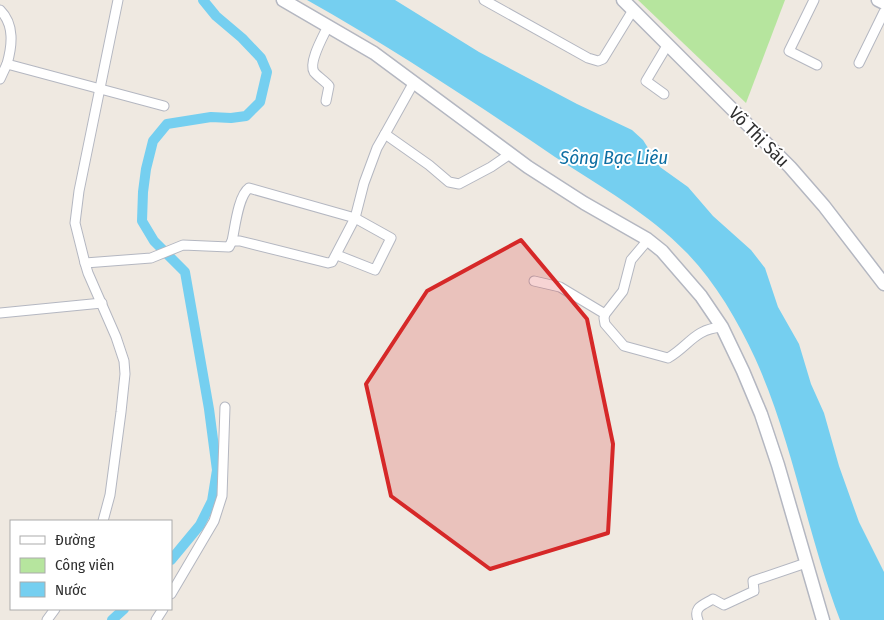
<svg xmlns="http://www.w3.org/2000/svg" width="884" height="620" viewBox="0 0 884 620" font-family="'Fira Sans Condensed',sans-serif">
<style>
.green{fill:#b6e59e}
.water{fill:#75cff0}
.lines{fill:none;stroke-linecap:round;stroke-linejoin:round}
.canal{stroke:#75cff0;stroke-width:10}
.street-casing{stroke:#b4b7c1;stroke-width:11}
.secondary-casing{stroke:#b4b7c1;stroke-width:15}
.street{stroke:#fff;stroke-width:9}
.secondary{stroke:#fff;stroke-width:12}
.marked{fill:#d62828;fill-opacity:0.2;stroke:#d62828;stroke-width:4;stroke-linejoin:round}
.labels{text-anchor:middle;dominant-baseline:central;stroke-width:4;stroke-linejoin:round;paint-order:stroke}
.street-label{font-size:18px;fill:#2e2e2e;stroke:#fff}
.water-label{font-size:19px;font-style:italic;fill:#0d6fa3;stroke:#fff}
</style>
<rect width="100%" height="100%" fill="#efe9e1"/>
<!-- green -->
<polygon class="green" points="638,0 785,0 746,103"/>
<!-- water -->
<path class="water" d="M307 0H395L479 52 577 104 632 130 643 140 660 167 688 187 713 216 751 250 765 268 778 307 799 344 811 384 824 413 839 466 859 522 884 572V620H840C807 534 793 442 755 358 738 321 715 282 687 253 648 213 601 187 555 157 474 102 392 48 307 0Z"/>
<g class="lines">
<!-- canal -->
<g class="canal">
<polyline points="171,560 200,525 212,501 217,470 209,409 185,272 154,241 142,221 143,192 146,169 153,141 167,124 211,117 231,118 246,116 260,102 267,72 261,58 242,38 216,16 203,0"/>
<polyline points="112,620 124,609"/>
</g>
<defs>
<g id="street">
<polyline points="484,0 588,58 598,61 603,59 633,10"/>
<polyline points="814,0 789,51 817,65"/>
<path d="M0 10C15 25 12 46 7 64L164 106"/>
<polyline points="859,63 884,12"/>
<polyline points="0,79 7,64"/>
<polyline points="414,82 385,134 429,165 449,182 459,184 491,167 510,154"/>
<polyline points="664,94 646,81 668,44"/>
<path d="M326 101 329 86C325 81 318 77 314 72 308 62 324 35 328 26"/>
<path d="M648 240 631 260 623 291 605 314 604 318 605 324 624 346 668 358C689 346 694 329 722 327"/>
<polyline points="232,241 240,241 328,263 332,262 355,218 364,183 377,148 385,134"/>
<path d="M85 263 151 258 183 245 229 247 232 241C235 228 238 196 249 188L355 218 391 238 375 270 337 255"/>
<polyline points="534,281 560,287 605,314"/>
<polyline points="0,313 102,303"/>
<polyline points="103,521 110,495 121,412 125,374 124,361 116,337 88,273 85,263 75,223 79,191 118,0"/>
<polyline points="171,594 214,521 222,496 225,407"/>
<polyline points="47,620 55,609"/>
<polyline points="156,620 163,609"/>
<path d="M698 620C693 607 703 605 713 599L724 605 754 591 753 581 806 563"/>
</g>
<g id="secondary">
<polyline points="283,0 374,53 528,167 584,203 647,239 662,251 701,296 722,327 743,371 761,414 778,465 823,620"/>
<polyline points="623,0 790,167 824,206 884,284"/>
<polyline points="878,0 884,3"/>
</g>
</defs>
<!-- street casing -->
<use href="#street" class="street-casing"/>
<!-- secondary casing -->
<use href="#secondary" class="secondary-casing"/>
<!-- street -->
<use href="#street" class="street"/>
<!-- secondary -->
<use href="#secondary" class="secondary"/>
</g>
<!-- marked area -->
<path class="marked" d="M521 240 587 319 613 444 608 533 490 569 391 496 366 384 427 291Z"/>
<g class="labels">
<!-- street labels -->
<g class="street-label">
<text transform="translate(759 137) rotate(45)">Võ Thị Sáu</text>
</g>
<!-- water labels -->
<g class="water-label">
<text x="614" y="157">Sông Bạc Liêu</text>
</g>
</g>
<!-- legend -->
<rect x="10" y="520" width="162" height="90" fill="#ffffff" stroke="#ababab"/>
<rect x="20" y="536" width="25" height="8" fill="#ffffff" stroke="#ababab"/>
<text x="55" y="545" font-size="15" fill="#2e2e2e">Đường</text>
<rect x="20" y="558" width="25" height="15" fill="#b6e59e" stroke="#ababab"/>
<text x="55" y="570" font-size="15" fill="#2e2e2e">Công viên</text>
<rect x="20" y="582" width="25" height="15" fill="#75cff0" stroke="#ababab"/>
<text x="55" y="595" font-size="15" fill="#2e2e2e">Nước</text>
</svg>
